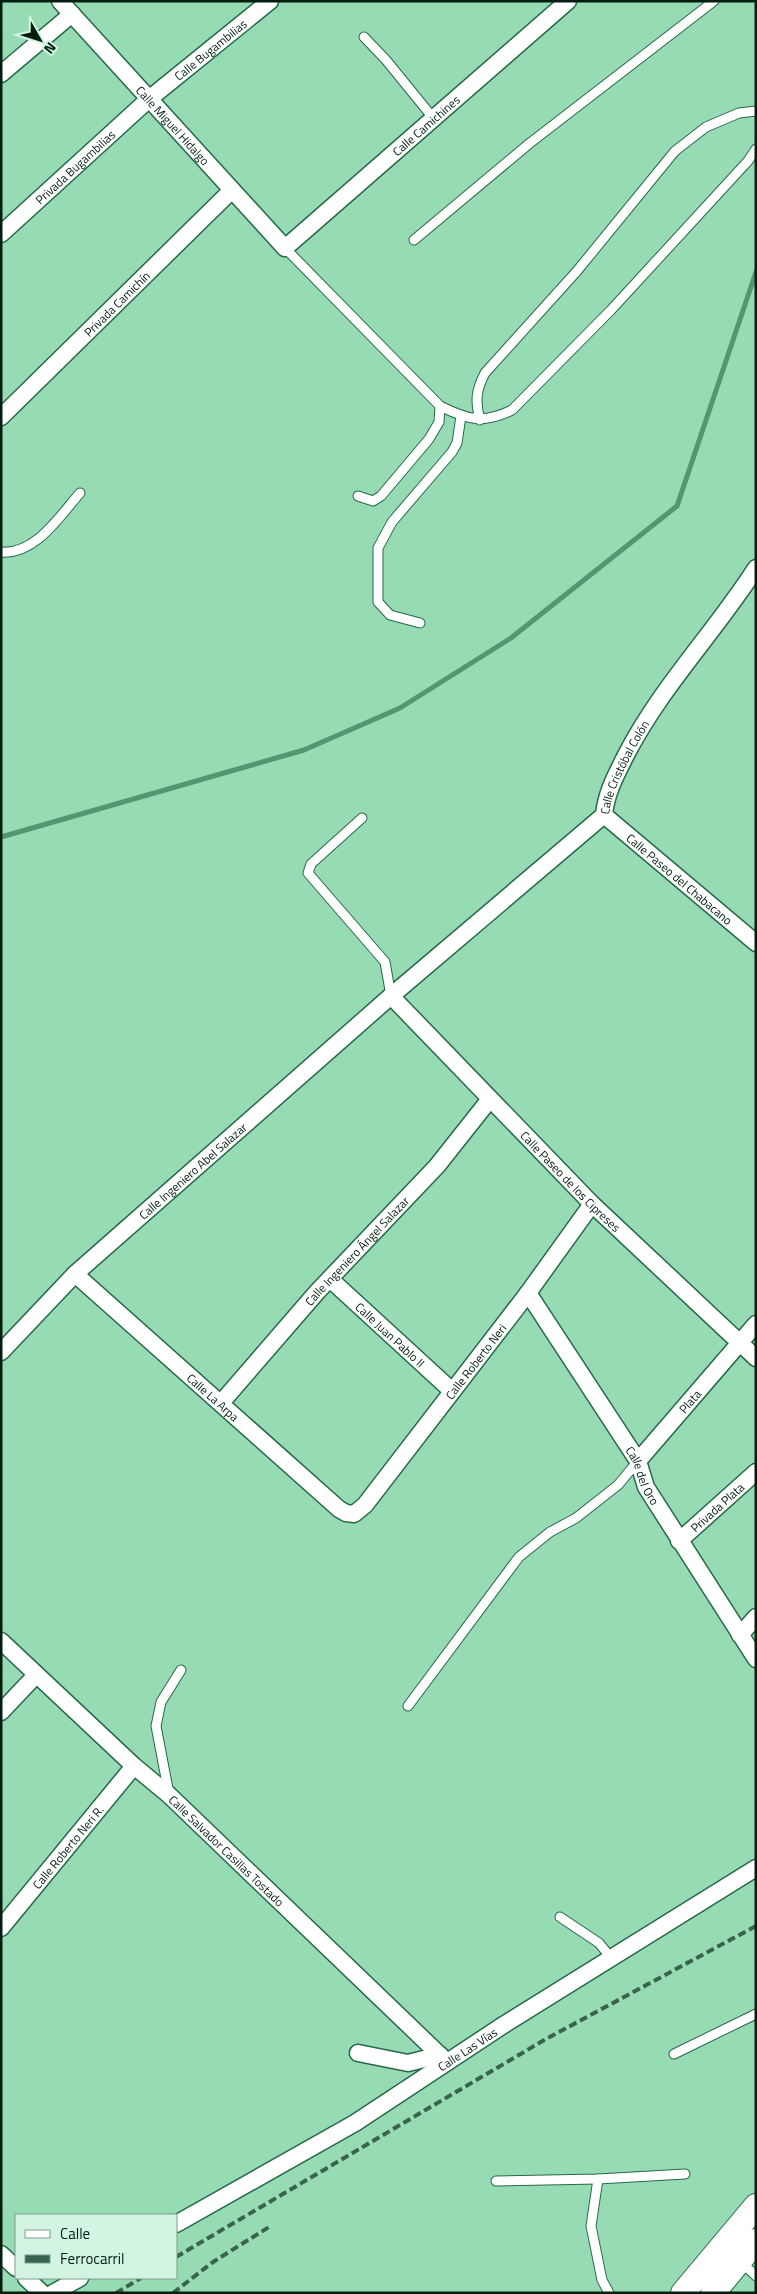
<svg xmlns="http://www.w3.org/2000/svg" width="757" height="2294" viewBox="0 0 757 2294" font-family="'Titillium Web',sans-serif">
<style>
.lines{fill:none;stroke-linecap:round;stroke-linejoin:round}
.stream{stroke:#529672;stroke-width:5}
.lane-casing{stroke:#256948;stroke-width:11}
.street-casing{stroke:#256948;stroke-width:19}
.secondary-casing{stroke:#256948;stroke-width:26}
.lane{stroke:#fff;stroke-width:9}
.street{stroke:#fff;stroke-width:16}
.secondary{stroke:#fff;stroke-width:24}
.rail{stroke:#38634c;stroke-width:4;stroke-dasharray:8 4;stroke-linecap:butt}
.labels{text-anchor:middle;dominant-baseline:central;stroke-width:4;stroke-linejoin:round;paint-order:stroke}
.street-label{font-size:12px;fill:#021e10;stroke:#d2f4e0}
</style>
<rect width="100%" height="100%" fill="#97dbb5"/>
<g class="lines">
<!-- stream -->
<polyline class="stream" points="1,837 304,750 400,708 511,638 677,506 756,272"/>
<defs>
<g id="lane">
<polyline points="364,37 386,60 434,119"/>
<polyline points="414,240 530,143 714,1"/>
<path d="M285 248 440 406C468 420 483 424 512 410L611 310 748 161 756 149"/>
<path d="M480 420C475 401 476 390 485 373L577 271 675 151 706 127 739 113 756 111"/>
<polyline points="358,496 373,501 381,496 429,439 439,422 440,406"/>
<path d="M1 552C35 555 59 517 80 493"/>
<polyline points="420,623 390,615 378,602 378,548 392,522 452,452 457,443 461,416"/>
<polyline points="362,818 311,864 308,873 385,962 391,996"/>
<polyline points="408,1706 519,1557 550,1532 576,1518 618,1485 638,1461"/>
<polyline points="169,1794 156,1726 161,1702 181,1670"/>
<polyline points="560,1917 599,1943 611,1958"/>
<polyline points="674,2054 756,2014"/>
<polyline points="598,2179 591,2226 602,2280 609,2293"/>
<polyline points="496,2181 598,2179 685,2174"/>
<polyline points="740,2261 756,2276"/>
</g>
<g id="street">
<path id="s1" d="M60 1 285 248 568 1"/>
<polyline points="1,74 72,14"/>
<path id="s2" d="M1 234 149 99 270 1"/>
<path id="s3" d="M1 417 232 190"/>
<path id="s4" d="M604 815 756 943"/>
<path id="s5" d="M391 996 592 1204 756 1358"/>
<path id="s6" d="M75 1274 339 1509 346 1513 354 1514 365 1505 528 1293 592 1204"/>
<path id="s7" d="M330 1279 452 1391"/>
<path id="s8" d="M528 1293 638 1461 646 1487 756 1659"/>
<path id="s9" d="M1 1352 75 1274 391 996 604 815C606 793 616 775 626 755 661 687 715 632 756 568"/>
<path id="s10" d="M221 1403 317 1292 437 1166 490 1099"/>
<path id="s11" d="M638 1461 756 1324"/>
<path id="s12" d="M679 1541 756 1472"/>
<polyline points="740,1635 756,1617"/>
<path id="s13" d="M1 1641 134 1766 169 1795 447 2062"/>
<polyline points="1,1712 36,1675"/>
<path id="s14" d="M1 1928 134 1766"/>
<polyline points="358,2053 408,2063 440,2055"/>
<path id="s15" d="M176 2224 355 2123 505 2024 756 1868"/>
<polyline points="1,2254 16,2268"/>
<polyline points="26,2278 42,2293"/>
<polyline points="53,2293 80,2278"/>
</g>
<g id="secondary">
<polyline points="683,2293 756,2206"/>
<polyline points="713,2293 756,2241"/>
</g>
</defs>
<!-- lane casing -->
<use href="#lane" class="lane-casing"/>
<!-- street casing -->
<use href="#street" class="street-casing"/>
<!-- secondary casing -->
<use href="#secondary" class="secondary-casing"/>
<!-- lane -->
<use href="#lane" class="lane"/>
<!-- street -->
<use href="#street" class="street"/>
<!-- secondary -->
<use href="#secondary" class="secondary"/>
<!-- rail -->
<g class="rail">
<polyline points="176,2257 546,2039 756,1926"/>
<polyline points="116,2293 141,2278"/>
<polyline points="173,2293 213,2262 269,2227"/>
</g>
</g>
<g class="labels">
<!-- street labels -->
<g class="street-label">
<text stroke="none"><textPath href="#s2" startOffset="279">Calle Bugambilias</textPath></text>
<text stroke="none"><textPath href="#s1" startOffset="168">Calle Miguel Hidalgo</textPath></text>
<text stroke="none"><textPath href="#s1" startOffset="521">Calle Camichines</textPath></text>
<text stroke="none"><textPath href="#s2" startOffset="100">Privada Bugambilias</textPath></text>
<text stroke="none"><textPath href="#s3" startOffset="162">Privada Camichín</textPath></text>
<text stroke="none"><textPath href="#s9" startOffset="860">Calle Cristóbal Colón</textPath></text>
<text stroke="none"><textPath href="#s4" startOffset="99">Calle Paseo del Chabacano</textPath></text>
<text stroke="none"><textPath href="#s9" startOffset="264">Calle Ingeniero Abel Salazar</textPath></text>
<text stroke="none"><textPath href="#s5" startOffset="258">Calle Paseo de los Cipreses</textPath></text>
<text stroke="none"><textPath href="#s10" startOffset="204">Calle Ingeniero Ángel Salazar</textPath></text>
<text stroke="none"><textPath href="#s7" startOffset="82">Calle Juan Pablo II</textPath></text>
<text stroke="none"><textPath href="#s6" startOffset="565">Calle Roberto Neri</textPath></text>
<text stroke="none"><textPath href="#s6" startOffset="185">Calle La Arpa</textPath></text>
<text stroke="none"><textPath href="#s11" startOffset="79">Plata</textPath></text>
<text stroke="none"><textPath href="#s8" startOffset="216">Calle del Oro</textPath></text>
<text stroke="none"><textPath href="#s12" startOffset="51">Privada Plata</textPath></text>
<text stroke="none"><textPath href="#s14" startOffset="105">Calle Roberto Neri R.</textPath></text>
<text stroke="none"><textPath href="#s13" startOffset="308">Calle Salvador Casillas Tostado</textPath></text>
<text stroke="none"><textPath href="#s15" startOffset="340">Calle Las Vías</textPath></text>
</g>
</g>
<!-- border -->
<rect width="757" height="2294" fill="none" stroke="#021e10" stroke-width="5"/>
<!-- legend -->
<rect x="15" y="2214" width="162" height="65" fill="#d2f4e0" stroke="#7f9e8d"/>
<rect x="25" y="2230" width="25" height="8" fill="#ffffff" stroke="#7f9e8d"/>
<text x="60" y="2239" font-size="15" fill="#021e10">Calle</text>
<rect x="25" y="2255" width="25" height="8" fill="#38634c" stroke="#7f9e8d"/>
<text x="60" y="2264" font-size="15" fill="#021e10">Ferrocarril</text>
<!-- north arrow -->
<g transform="translate(40 40) rotate(129)" stroke="#d2f4e0" stroke-width="4" paint-order="stroke">
<path d="M0-4L9 19L0 12L-9 19Z" fill="#021e10"/>
<text y="-8" font-size="14" font-weight="bold" text-anchor="middle" fill="#021e10">N</text>
</g>
</svg>
